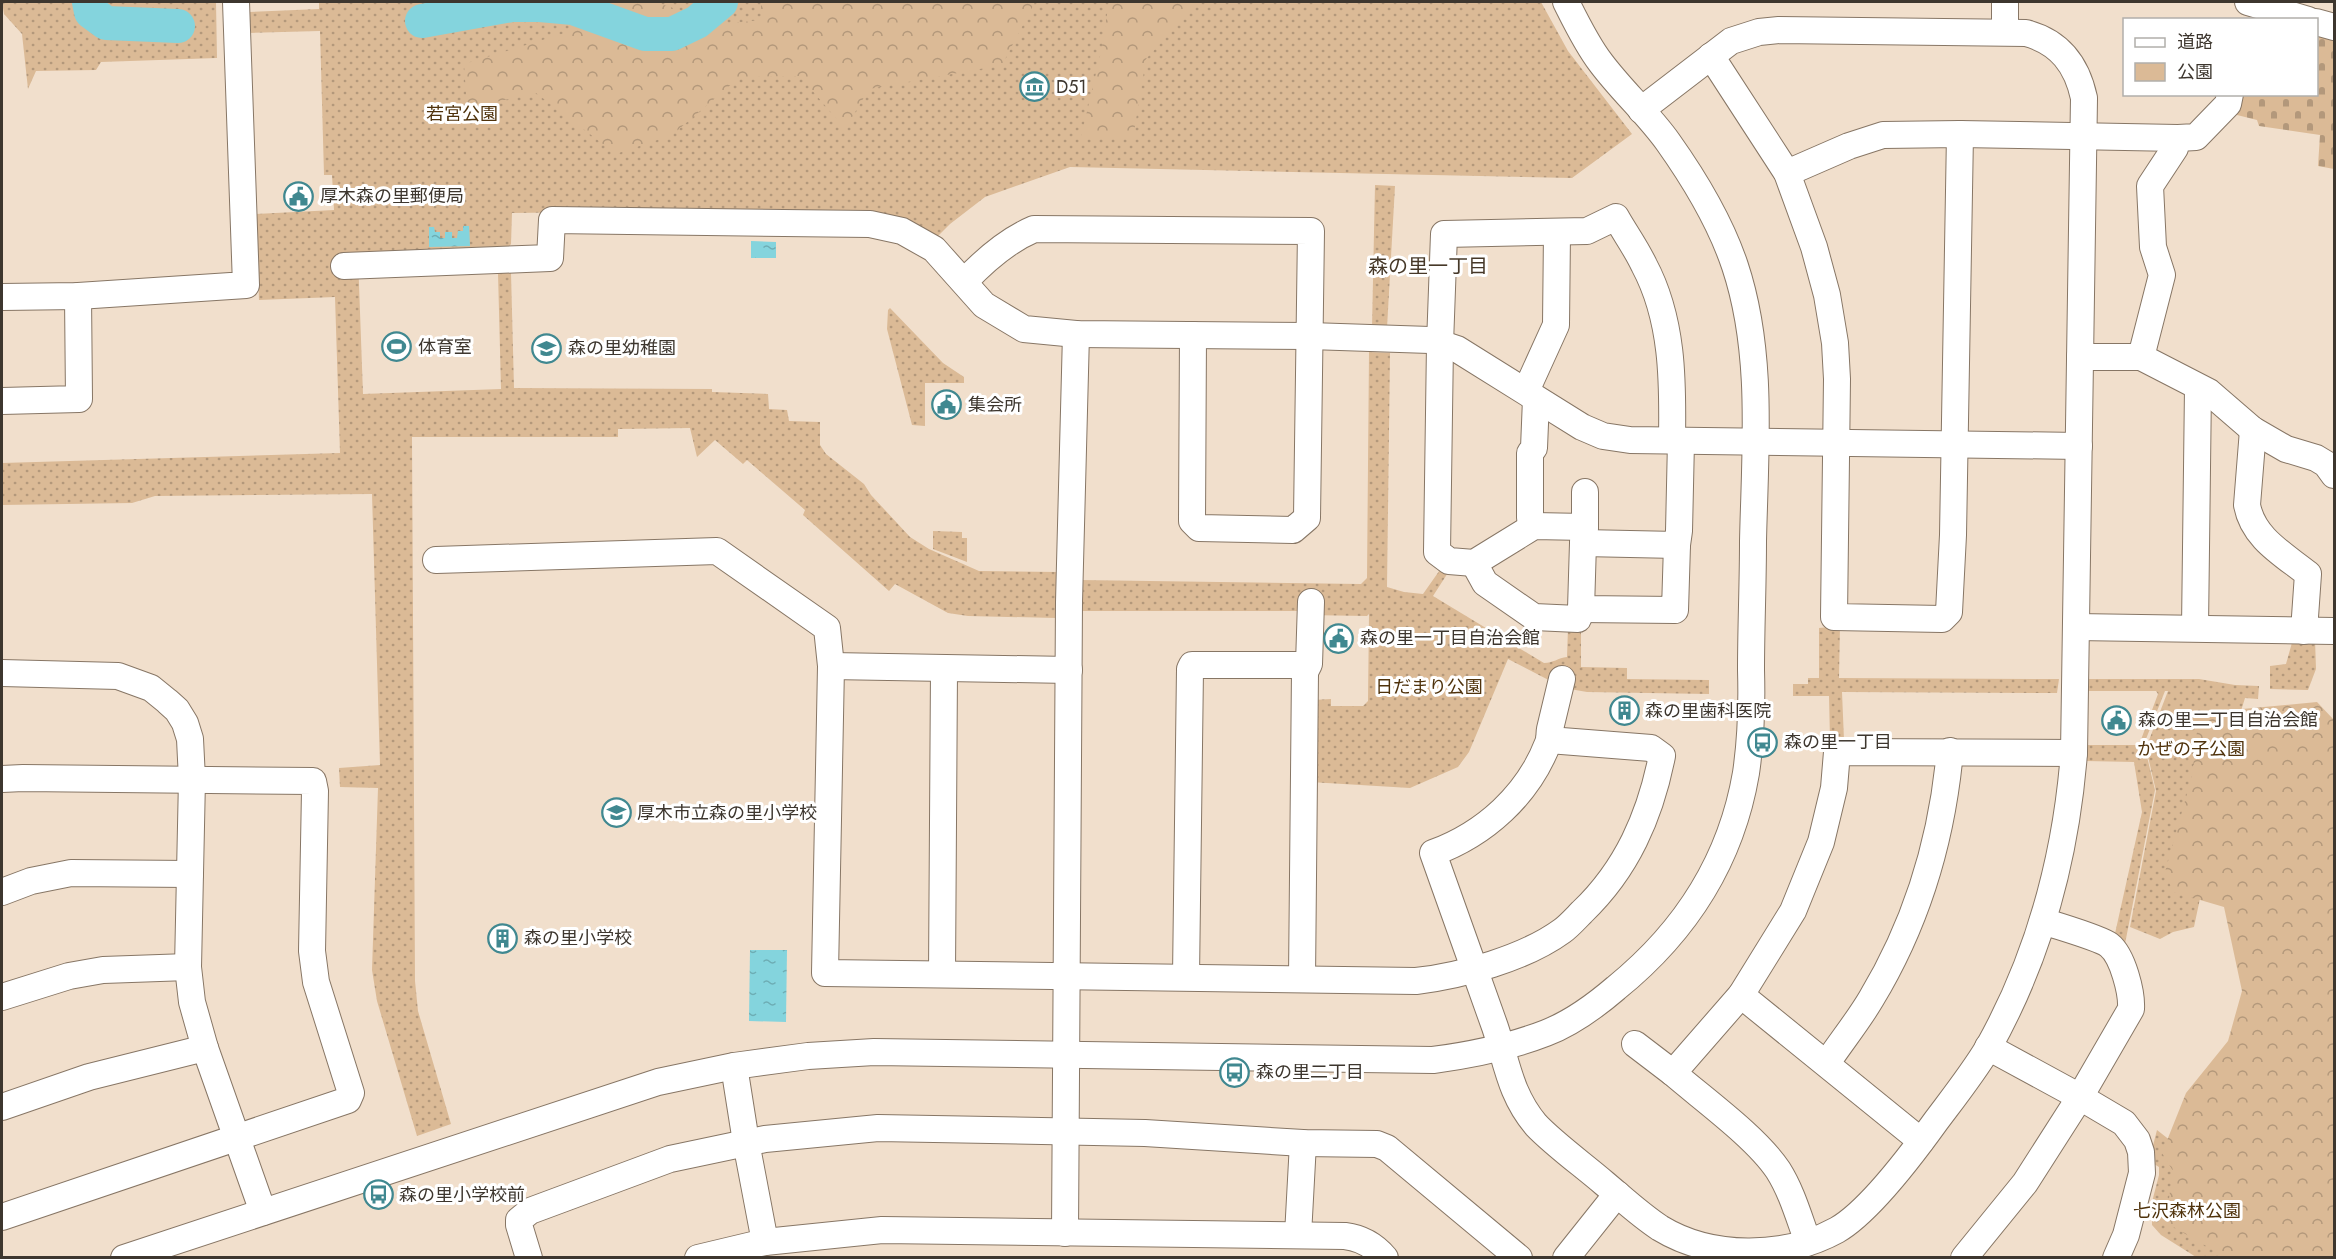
<svg xmlns="http://www.w3.org/2000/svg" width="2336" height="1259" viewBox="0 0 2336 1259" font-family="Jost,'Noto Sans JP',sans-serif">
<style>
.green{fill:url(#green-dots)}
.forest{fill:url(#forest-crowns)}
.cemetery{fill:url(#cemetery-stones)}
.water{fill:url(#water-ripples)}
.lines{fill:none;stroke-linecap:round;stroke-linejoin:round}
.river{stroke:#84d4dd;stroke-width:34}
.minor-casing{stroke:#877665;stroke-width:28}
.minor{stroke:#fff;stroke-width:26}
.labels{text-anchor:middle;dominant-baseline:central;stroke-width:6;stroke-linejoin:round;paint-order:stroke}
.poi-label{font-size:18px;fill:#3d362e;stroke:#fff;text-anchor:start}
.park-label{font-size:18px;fill:#4f320b;stroke:#fff}
.neighbourhood-label{font-size:20px;fill:#463828;stroke:#fff}
</style>
<defs>
<pattern id="green-dots" width="8" height="8" patternUnits="userSpaceOnUse" patternTransform="scale(1.5)"><rect width="8" height="8" fill="#dbba96"/><path d="M2 2h.1M6 6h.1" fill="none" stroke="#b3987b" stroke-width="1.8" stroke-linecap="round"/></pattern>
<pattern id="forest-crowns" width="20" height="18" patternUnits="userSpaceOnUse" patternTransform="scale(1.5)"><rect width="20" height="18" fill="#dbba96"/><path d="M2 6a3 3 0 1 1 6 0M12 15a3 3 0 1 1 6 0" fill="none" stroke="#b3987b"/></pattern>
<pattern id="cemetery-stones" width="16" height="16" patternUnits="userSpaceOnUse" patternTransform="scale(1.5)"><rect width="16" height="16" fill="#dbba96"/><path d="M2 7V4a2 2 0 0 1 4 0v3zM10 15v-3a2 2 0 0 1 4 0v3z" fill="#b3987b"/></pattern>
<pattern id="water-ripples" width="26" height="14" patternUnits="userSpaceOnUse" patternTransform="scale(1.5)"><rect width="26" height="14" fill="#84d4dd"/><path d="M2 4q2-2 4 0t4 0M15 11q2-2 4 0t4 0" fill="none" stroke="#6dadb4"/></pattern>
</defs>
<rect width="100%" height="100%" fill="#f1dfcc"/>
<!-- green -->
<g class="green">
<polygon points="2,2 216,2 217,58 101,62 96,70 36,71 28,89 22,34 4,14"/>
<polygon points="319,2 1541,2 1568,51 1632,134 1572,178 1070,167 985,197 950,224 934,240 673,211 512,213 511,244 507,249 358,257 363,394 501,389 498,273 511,273 514,388 712,389 712,392 768,394 769,409 787,410 789,421 820,422 820,445 826,454 864,484 871,495 910,537 929,549 979,571 1057,572 1056,618 968,616 948,613 895,584 889,591 803,515 805,510 747,460 743,464 715,440 697,457 690,428 618,429 618,437 412,437 415,981 418,1011 451,1124 417,1136 377,1001 372,970 378,788 340,787 339,768 380,765 372,494 155,496 132,503 2,505 2,463 340,453 335,297 259,300 256,214 334,210 332,175 324,175 320,31 249,33 249,12 319,9"/>
<polygon points="1375,185 1395,186 1387,328 1372,328"/>
<polygon points="890,308 943,363 964,377 964,383 925,383 925,426 912,425 887,329 888,310"/>
<path d="M1369 352 1390 353 1387 587 1404 592 1423 594 1442 567 1451 568 1433 596 1544 663C1553 663 1558 658 1567 657L1568 628H1581V667L1627 668V679L1709 680V694L1587 692 1564 688 1508 659 1469 752 1458 767 1410 788 1310 782 1313 700 1331 699V706H1363L1368 701 1369 614 1367 616 1305 615 1304 611H1080V580L1361 584 1367 578Z"/>
<polygon points="933,531 962,532 962,538 967,538 967,562 933,549"/>
<polygon points="1840,626 1839,678 2059,679 2057,693 1842,692 1844,740 1830,740 1829,696 1793,696 1793,684 1808,684 1808,678 1819,678 1819,628"/>
<polygon points="2293,639 2315,639 2316,669 2308,690 2270,689 2270,666 2286,664"/>
<polygon points="2086,679 2199,679 2235,685 2259,686 2258,699 2245,698 2236,727 2194,927 2173,932 2160,939 2130,927 2156,791 2146,748 2168,691 2165,691 2144,744 2155,790 2124,949 2114,938 2142,812 2134,762 2085,761 2086,745 2139,745 2158,694 2156,691 2085,691"/>
<polygon points="2157,1130 2199,1163 2250,1257 2196,1257 2161,1235 2152,1225 2152,1202 2159,1175 2159,1167 2149,1161"/>
</g>
<!-- forest -->
<g class="forest">
<polygon points="582,2 654,2 725,24 761,20 761,2 1035,2 1002,65 869,89 845,129 800,76 740,77 672,135 616,154 536,93 467,108 464,64 575,30"/>
<polygon points="1109,2 1198,2 1146,59 1133,138 1081,137 1101,52"/>
<polygon points="2317,702 2334,720 2334,1257 2225,1257 2170,1225 2166,1219 2173,1171 2162,1153 2186,1093 2228,1041 2242,991 2224,907 2173,892 2165,872 2192,776 2199,713"/>
</g>
<!-- cemetery -->
<polygon class="cemetery" points="2317,28 2334,34 2334,169 2318,166 2320,135 2259,126 2257,120 2233,114 2237,95 2316,94"/>
<!-- water -->
<g class="water">
<polygon points="463,226 469,226 470,246 429,247 429,227 434,227 435,232 440,232 440,238 445,238 445,232 452,232 452,238 457,238 458,231 463,231"/>
<polygon points="751,241 776,242 776,258 751,258"/>
<polygon points="750,950 787,950 786,1022 749,1021"/>
</g>
<g class="lines">
<!-- river -->
<g class="river">
<polyline points="89,2 91,12 106,23 178,26"/>
<polyline points="422,21 512,5 540,5 573,8 645,34 672,34 697,22 721,2"/>
</g>
<defs>
<g id="minor">
<polyline points="2248,2 2308,20"/>
<polyline points="2316,22 2334,27"/>
<polyline points="2005,32 2005,2"/>
<polyline points="1711,56 1787,173 1814,247 1827,295 1835,343 1837,379 1834,617 1942,619 1949,612 1953,535 1960,134"/>
<polyline points="1787,173 1849,146 1883,135 1960,134 2178,138"/>
<polyline points="344,266 550,258 552,220 870,224 902,231 934,249 984,305 1024,329 1076,334 1310,336 1430,340 1457,349 1582,427 1603,436 1630,440 2079,446"/>
<path d="M965 281C985 260 1008 240 1034 229L1311 231 1307 518 1293 530 1199 528 1192 521 1193 335"/>
<polyline points="2,297 78,296 246,285 236,2"/>
<polyline points="2080,357 2141,357 2209,392 2253,430 2286,449 2316,458 2326,464 2334,475"/>
<polyline points="2141,357 2162,275 2153,247 2150,186 2175,148 2178,138 2196,137 2228,104 2230,94"/>
<polyline points="1526,391 1556,325 1557,233"/>
<polyline points="2,401 79,399 78,296"/>
<path d="M2253 430 2247 505C2253 538 2283 554 2308 574L2304 631"/>
<path d="M1585 492V527L1534 526 1474 563 1449 561 1437 552 1440 344 1444 234 1587 231 1616 217C1625 233 1636 248 1644 265 1673 319 1673 381 1672 440"/>
<polyline points="1534,526 1530,518 1530,453 1534,448 1536,399"/>
<polyline points="1585,527 1583,543 1581,609 1675,610 1677,545 1679,531 1681,441"/>
<polyline points="1583,543 1677,545"/>
<polyline points="436,560 717,551 827,628 831,666"/>
<polyline points="1474,563 1485,583 1534,617 1578,619 1581,609"/>
<polyline points="2076,627 2334,631"/>
<polyline points="2195,628 2198,388"/>
<path d="M1069 670 831 666 825 973 1416 981C1461 976 1525 958 1562 931 1569 926 1576 918 1582 912 1627 869 1650 816 1662 756L1651 748 1549 740"/>
<polyline points="1305,672 1309,664 1311,602"/>
<polyline points="2,673 118,676 151,688 167,701 177,710 185,723 190,739 192,779 188,967 192,1002 205,1048 263,1212"/>
<path d="M1562 679C1558 696 1554 713 1550 729 1549 734 1550 739 1548 743 1528 795 1485 834 1433 853 1454 911 1474 969 1495 1027 1507 1063 1510 1094 1536 1125 1554 1144 1583 1165 1604 1183 1622 1198 1640 1215 1660 1228 1711 1259 1784 1259 1837 1230 1870 1211 1913 1153 1936 1121 1954 1097 1973 1073 1988 1048 2039 957 2066 856 2074 753L2084 98C2077 65 2060 42 2026 33L1779 30 1759 32 1731 41 1641 110"/>
<polyline points="2,779 23,778 313,781 315,791 312,951 316,982 351,1093 348,1100 2,1217"/>
<polyline points="2,892 31,881 71,873 190,874"/>
<polyline points="942,974 944,670"/>
<polyline points="1186,977 1190,669 1192,665 1297,665 1305,672 1302,979"/>
<polyline points="1741,995 1921,1141"/>
<polyline points="2,997 69,976 103,970 188,967"/>
<polyline points="1635,1044 1673,1073"/>
<polyline points="1988,1047 2080,1097 2124,1123 2137,1140 2141,1152 2142,1173 2126,1235 2116,1258"/>
<path d="M1827 1063C1841 1042 1858 1021 1871 999 1917 923 1942 840 1950 751"/>
<polyline points="734,1066 746,1142 765,1242"/>
<polyline points="2,1107 89,1077 205,1048"/>
<polyline points="1065,1233 1069,602 1076,334"/>
<polyline points="1298,1235 1303,1143"/>
<path d="M1808 1242C1799 1218 1792 1192 1778 1170 1756 1137 1703 1099 1673 1073L1741 995 1793 911 1821 842 1834 788 1837 752 2074 753"/>
<path d="M124 1258 658 1082 734 1066 808 1056 874 1052 1433 1060C1471 1055 1510 1047 1546 1033 1572 1023 1595 1006 1616 988 1685 932 1731 861 1746 773 1751 739 1752 704 1751 670 1751 627 1753 584 1753 541 1755 450 1764 353 1735 266 1720 221 1695 180 1668 142 1648 114 1622 91 1601 63 1587 45 1576 22 1566 2"/>
<polyline points="529,1258 519,1225 519,1220 530,1211 670,1159 765,1139 878,1128 1145,1133 1303,1143 1377,1144 1387,1148 1519,1258"/>
<path d="M698 1258 765 1242 882 1230 1345 1236C1361 1238 1374 1245 1385 1258"/>
<polyline points="1566,1258 1617,1194"/>
<path d="M1964 1258 2025 1183 2080 1097 2131 1009C2132 993 2123 956 2109 945 2100 938 2057 926 2043 921"/>
</g>
</defs>
<!-- minor casing -->
<use href="#minor" class="minor-casing"/>
<!-- minor -->
<use href="#minor" class="minor"/>
</g>
<!-- icons -->
<defs>
<symbol id="museum-ring" viewBox="-11 -11 22 22"><circle r="9.5" fill="#fff" stroke="#408890" stroke-width="1.5"/><path d="M0-6L6-3V-2H-6V-3ZM-5-1h2V3h-2ZM-1-1h2V3h-2ZM3-1h2V3H3ZM-6 4H6V6H-6Z" fill="#408890"/></symbol>
<symbol id="civic-ring" viewBox="-11 -11 22 22"><circle r="9.5" fill="#fff" stroke="#408890" stroke-width="1.5"/><path d="M-.6-6.5H3V-4.5H.6V-3L4-1V1h2V6H-6V1h2V-1L-.6-3ZM-1.2 2.5V6h2.4V2.5Z" fill="#408890"/></symbol>
<symbol id="stadium-ring" viewBox="-11 -11 22 22"><circle r="9.5" fill="#fff" stroke="#408890" stroke-width="1.5"/><path d="M0-5a6.5 5 0 1 0 0 10a6.5 5 0 1 0 0-10ZM-3.5-1.8h7v3.6h-7Z" fill="#408890"/></symbol>
<symbol id="school-ring" viewBox="-11 -11 22 22"><circle r="9.5" fill="#fff" stroke="#408890" stroke-width="1.5"/><path d="M0-5L7-2L0 1L-7-2ZM-4 1L0 2.5L4 1V4Q0 6-4 4Z" fill="#408890"/></symbol>
<symbol id="building-ring" viewBox="-11 -11 22 22"><circle r="9.5" fill="#fff" stroke="#408890" stroke-width="1.5"/><path d="M-4-6H4V6H1V3H-1V6H-4ZM-2.5-4.3h1.7v1.8h-1.7ZM.8-4.3h1.7v1.8H.8ZM-2.5-1h1.7V.8h-1.7ZM.8-1h1.7V.8H.8Z" fill="#408890"/></symbol>
<symbol id="bus-ring" viewBox="-11 -11 22 22"><circle r="9.5" fill="#fff" stroke="#408890" stroke-width="1.5"/><path d="M-5-6H5V4H4V6H2V4H-2V6H-4V4H-5ZM-3.5-4V0h7V-4ZM-3.5 1.2v1.5H-2V1.2ZM2 1.2v1.5H3.5V1.2Z" fill="#408890"/></symbol>
</defs>
<g fill-rule="evenodd">
<use href="#museum-ring" x="1018" y="70" width="33" height="33"/>
<use href="#civic-ring" x="282" y="180" width="33" height="33"/>
<use href="#stadium-ring" x="380" y="330" width="33" height="33"/>
<use href="#school-ring" x="530" y="332" width="33" height="33"/>
<use href="#civic-ring" x="930" y="388" width="33" height="33"/>
<use href="#civic-ring" x="1322" y="622" width="33" height="33"/>
<use href="#building-ring" x="1608" y="694" width="33" height="33"/>
<use href="#civic-ring" x="2100" y="704" width="33" height="33"/>
<use href="#bus-ring" x="1746" y="726" width="33" height="33"/>
<use href="#school-ring" x="600" y="796" width="33" height="33"/>
<use href="#building-ring" x="486" y="922" width="33" height="33"/>
<use href="#bus-ring" x="1218" y="1056" width="33" height="33"/>
<use href="#bus-ring" x="362" y="1178" width="33" height="33"/>
</g>
<g class="labels">
<!-- poi labels -->
<g class="poi-label">
<text x="1056" y="87">D51</text>
<text x="320" y="196">厚木森の里郵便局</text>
<text x="418" y="347">体育室</text>
<text x="568" y="348">森の里幼稚園</text>
<text x="968" y="405">集会所</text>
<text x="1360" y="638">森の里一丁目自治会館</text>
<text x="1645" y="711">森の里歯科医院</text>
<text x="2138" y="720">森の里二丁目自治会館</text>
<text x="1784" y="742">森の里一丁目</text>
<text x="637" y="813">厚木市立森の里小学校</text>
<text x="524" y="938">森の里小学校</text>
<text x="1256" y="1072">森の里二丁目</text>
<text x="399" y="1195">森の里小学校前</text>
</g>
<!-- park labels -->
<g class="park-label">
<text x="462" y="114">若宮公園</text>
<text x="1429" y="687">日だまり公園</text>
<text x="2191" y="749">かぜの子公園</text>
<text x="2187" y="1211">七沢森林公園</text>
</g>
<!-- neighbourhood labels -->
<g class="neighbourhood-label">
<text x="1428" y="266">森の里一丁目</text>
</g>
</g>
<!-- border -->
<rect width="2336" height="1259" fill="none" stroke="#3d362e" stroke-width="6"/>
<!-- legend -->
<rect x="2123" y="18" width="195" height="78" fill="#ffffff" stroke="#b1afab" stroke-width="1.5"/>
<rect x="2135" y="38" width="30" height="9" fill="#ffffff" stroke="#b1afab" stroke-width="1.5"/>
<text x="2177" y="48" font-size="18" fill="#3d362e">道路</text>
<rect x="2135" y="63" width="30" height="18" fill="#dbba96" stroke="#b1afab" stroke-width="1.5"/>
<text x="2177" y="78" font-size="18" fill="#3d362e">公園</text>
</svg>
